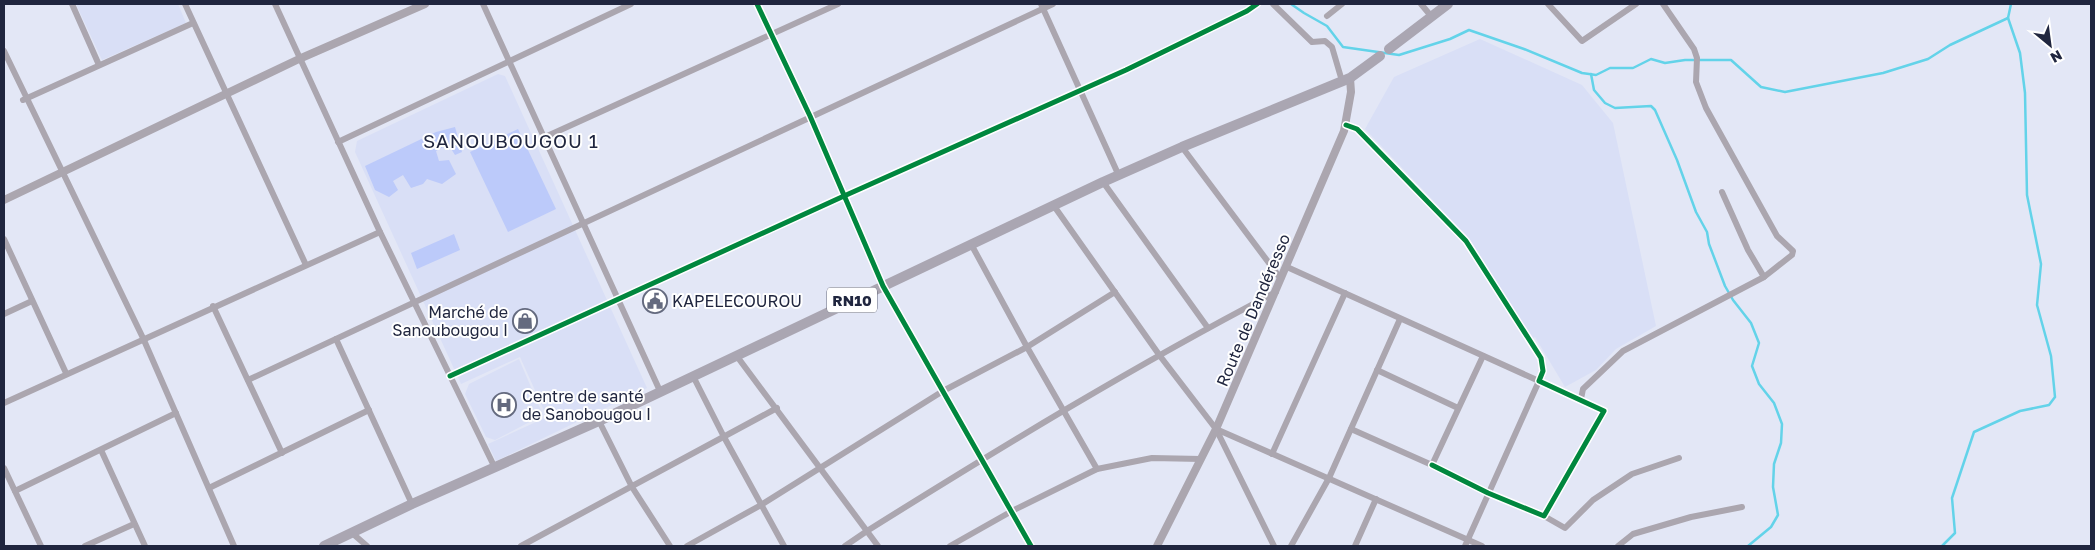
<svg xmlns="http://www.w3.org/2000/svg" width="2095" height="550" viewBox="0 0 2095 550" font-family="'Golos Text',sans-serif">
<style>
.built{fill:#d9dff6}
.green{fill:#bccafa}
.lines{fill:none;stroke-linecap:round;stroke-linejoin:round}
.stream{stroke:#63d3e9;stroke-width:2.5}
.minor{stroke:#aba6af;stroke-width:6}
.tertiary{stroke:#aba6af;stroke-width:8}
.trunk{stroke:#aaa6b2;stroke-width:10}
.cycleway-casing{stroke:#fff;stroke-width:8}
.cycleway{stroke:#00873e;stroke-width:5}
.labels{text-anchor:middle;dominant-baseline:central;stroke-width:4;stroke-linejoin:round;paint-order:stroke}
.shield{fill:#fff;stroke:#636779;stroke-width:1}
.shield-label{font-size:15px;font-weight:bold;fill:#20263f}
.poi-label{font-size:16px;fill:#20263f;stroke:#fff;text-anchor:start}
.street-label{font-size:16px;fill:#20263f;stroke:#fff}
.quarter-label{font-size:19px;letter-spacing:1px;fill:#20263f;stroke:#fff}
</style>
<rect width="100%" height="100%" fill="#e3e7f6"/>
<!-- built -->
<g class="built">
<polygon points="76,4 178,4 186,23 102,60"/>
<polygon points="1480,39 1582,85 1613,123 1656,326 1616,349 1596,370 1565,387 1535,337 1532,339 1467,236 1365,129 1394,77"/>
<polygon points="498,74 505,76 647,388 496,461 488,444 547,417 520,357 461,384 355,152 357,141"/>
<polygon points="519,359 543,415 495,440 486,437 465,394 469,384"/>
</g>
<!-- green -->
<g class="green">
<polygon points="455,127 462,152 455,155 448,144 436,151 439,161 449,160 456,174 442,184 427,179 423,184 411,188 403,175 393,181 398,190 389,197 375,190 365,166 436,132"/>
<polygon points="518,129 556,209 508,232 470,152"/>
<polygon points="454,234 460,250 417,269 411,253"/>
</g>
<g class="lines">
<!-- stream -->
<g class="stream">
<polyline points="1291,4 1304,13 1327,26 1343,47 1399,55 1450,39 1469,30 1524,49 1582,73 1596,75 1610,68 1633,68 1651,59 1665,63 1685,60 1731,60 1761,87 1785,92 1883,73 1928,59 1950,45 2008,18"/>
<polyline points="1591,74 1594,90 1605,103 1615,108 1651,106 1655,110 1677,160 1696,212 1707,232 1709,244 1725,286 1733,300 1751,323 1759,343 1752,366 1759,384 1774,403 1782,424 1781,443 1774,464 1773,487 1778,515 1771,527 1748,546"/>
<polyline points="1942,546 1955,533 1952,498 1974,432 2020,411 2049,405 2055,397 2051,356 2037,305 2041,264 2027,195 2025,93 2020,53 2008,18 2011,4"/>
</g>
<!-- minor -->
<g class="minor">
<polyline points="72,4 99,65"/>
<polyline points="185,4 306,265"/>
<polyline points="275,4 380,232 495,468"/>
<polyline points="483,4 660,391"/>
<polyline points="757,4 810,116 883,286 1031,546"/>
<polyline points="1041,4 1119,176"/>
<polyline points="1273,4 1312,42 1325,41 1332,47 1342,81"/>
<polyline points="1421,4 1431,16"/>
<polyline points="1548,4 1582,41 1636,4"/>
<polyline points="1327,16 1342,4"/>
<polyline points="4,51 143,338 234,546"/>
<polyline points="23,100 193,23"/>
<polyline points="1346,125 1357,129 1466,241 1541,358 1543,371 1539,381 1604,411 1544,516 1488,493 1432,465"/>
<polyline points="545,137 838,4"/>
<polyline points="338,142 631,4"/>
<polyline points="1182,147 1281,279"/>
<polyline points="1103,182 1208,328"/>
<polyline points="1722,192 1748,250 1764,277"/>
<polyline points="1054,206 1160,356 1216,429"/>
<polyline points="4,239 66,373"/>
<polyline points="971,244 1027,347 1097,469"/>
<polyline points="1287,267 1539,381 1465,546"/>
<polyline points="213,306 282,453"/>
<polyline points="4,314 32,301"/>
<polyline points="336,339 412,504"/>
<polyline points="736,355 878,546"/>
<polyline points="1377,370 1458,408"/>
<polyline points="450,376 844,196 1126,70 1247,11 1257,4"/>
<polyline points="693,376 724,437 784,546"/>
<polyline points="248,380 1053,4"/>
<polyline points="1581,399 1583,389 1623,351 1764,277 1792,255 1793,251 1777,236 1706,108 1696,82 1697,58 1694,49 1663,4"/>
<polyline points="4,403 380,232"/>
<polyline points="599,421 632,487 670,546"/>
<polyline points="1351,429 1432,465 1483,356"/>
<polyline points="101,450 145,546"/>
<polyline points="1272,454 1345,293"/>
<polyline points="4,468 41,546"/>
<polyline points="209,488 369,410"/>
<polyline points="15,491 176,413"/>
<polyline points="1544,516 1565,528 1593,500 1632,474 1679,458"/>
<polyline points="352,533 367,546"/>
<polyline points="85,546 134,524"/>
<polyline points="521,546 777,408"/>
<polyline points="687,546 761,505 943,391 1027,347 1115,292"/>
<path d="M845 546 867 531C1001 447 1136 365 1276 292"/>
<polyline points="950,546 1012,511 1097,469 1152,458 1201,459"/>
<polyline points="1274,546 1216,429 1482,546"/>
<polyline points="1291,546 1329,478 1400,319"/>
<polyline points="1355,546 1376,499"/>
<polyline points="1618,546 1633,534 1691,517 1742,507"/>
</g>
<!-- tertiary -->
<g class="tertiary">
<polyline points="4,200 299,59 425,4"/>
<polyline points="1157,546 1216,429 1344,131 1351,92 1350,78"/>
</g>
<!-- trunk -->
<g class="trunk">
<polyline points="1389,49 1448,4"/>
<polyline points="324,546 412,504 599,421 1103,182 1182,147 1350,78 1380,56"/>
</g>
<defs>
<g id="cycleway">
<polyline points="757,4 810,116 883,286 1031,546"/>
<polyline points="1346,125 1357,129 1466,241 1541,358 1543,371 1539,381 1604,411 1544,516 1488,493 1432,465"/>
<polyline points="450,376 844,196 1126,70 1247,11 1257,4"/>
</g>
</defs>
<!-- cycleway casing -->
<use href="#cycleway" class="cycleway-casing"/>
<!-- cycleway -->
<use href="#cycleway" class="cycleway"/>
</g>
<!-- icons -->
<defs>
<symbol id="civic-ring" viewBox="-11 -11 22 22"><circle r="9.5" fill="#fff" stroke="#646a7f" stroke-width="1.5"/><path d="M-.6-6.5H3V-4.5H.6V-3L4-1V1h2V6H-6V1h2V-1L-.6-3ZM-1.2 2.5V6h2.4V2.5Z" fill="#646a7f"/></symbol>
<symbol id="shop-ring" viewBox="-11 -11 22 22"><circle r="9.5" fill="#fff" stroke="#646a7f" stroke-width="1.5"/><path d="M-5-2.5h2.3a2.7 3.5 0 0 1 5.4 0H5L5.5 6h-11ZM-1.5-2.5h3a1.5 2.3 0 0 0-3 0Z" fill="#646a7f"/></symbol>
<symbol id="hospital-ring" viewBox="-11 -11 22 22"><circle r="9.5" fill="#fff" stroke="#646a7f" stroke-width="1.5"/><path d="M-5-5h3v3.5h4V-5h3V5h-3V1.5h-4V5h-3Z" fill="#646a7f"/></symbol>
</defs>
<g fill-rule="evenodd">
<use href="#civic-ring" x="641" y="287" width="28" height="28"/>
<use href="#shop-ring" x="511" y="307" width="28" height="28"/>
<use href="#hospital-ring" x="490" y="391" width="28" height="28"/>
</g>
<g class="labels">
<!-- shield labels -->
<rect class="shield" x="827" y="287.5" width="50" height="25" rx="4"/>
<g class="shield-label">
<text x="852" y="300">RN10</text>
</g>
<!-- poi labels -->
<g class="poi-label">
<text x="672" y="301">KAPELECOUROU</text>
<text x="508" y="312" text-anchor="end">Marché de<tspan x="508" dy="18">Sanoubougou I</tspan></text>
<text x="522" y="396">Centre de santé<tspan x="522" dy="18">de Sanobougou I</tspan></text>
</g>
<!-- street labels -->
<g class="street-label">
<text transform="translate(1253 310) rotate(-67)">Route de Dandéresso</text>
</g>
<!-- quarter labels -->
<g class="quarter-label">
<text x="511" y="140">SANOUBOUGOU 1</text>
</g>
</g>
<!-- border -->
<rect width="2095" height="550" fill="none" stroke="#20263f" stroke-width="10"/>
<!-- north arrow -->
<g transform="translate(2050 45) rotate(151)" stroke="#ffffff" stroke-width="4" paint-order="stroke">
<path d="M0-4L9 19L0 12L-9 19Z" fill="#20263f"/>
<text y="-8" font-size="14" font-weight="bold" text-anchor="middle" fill="#20263f">N</text>
</g>
</svg>
